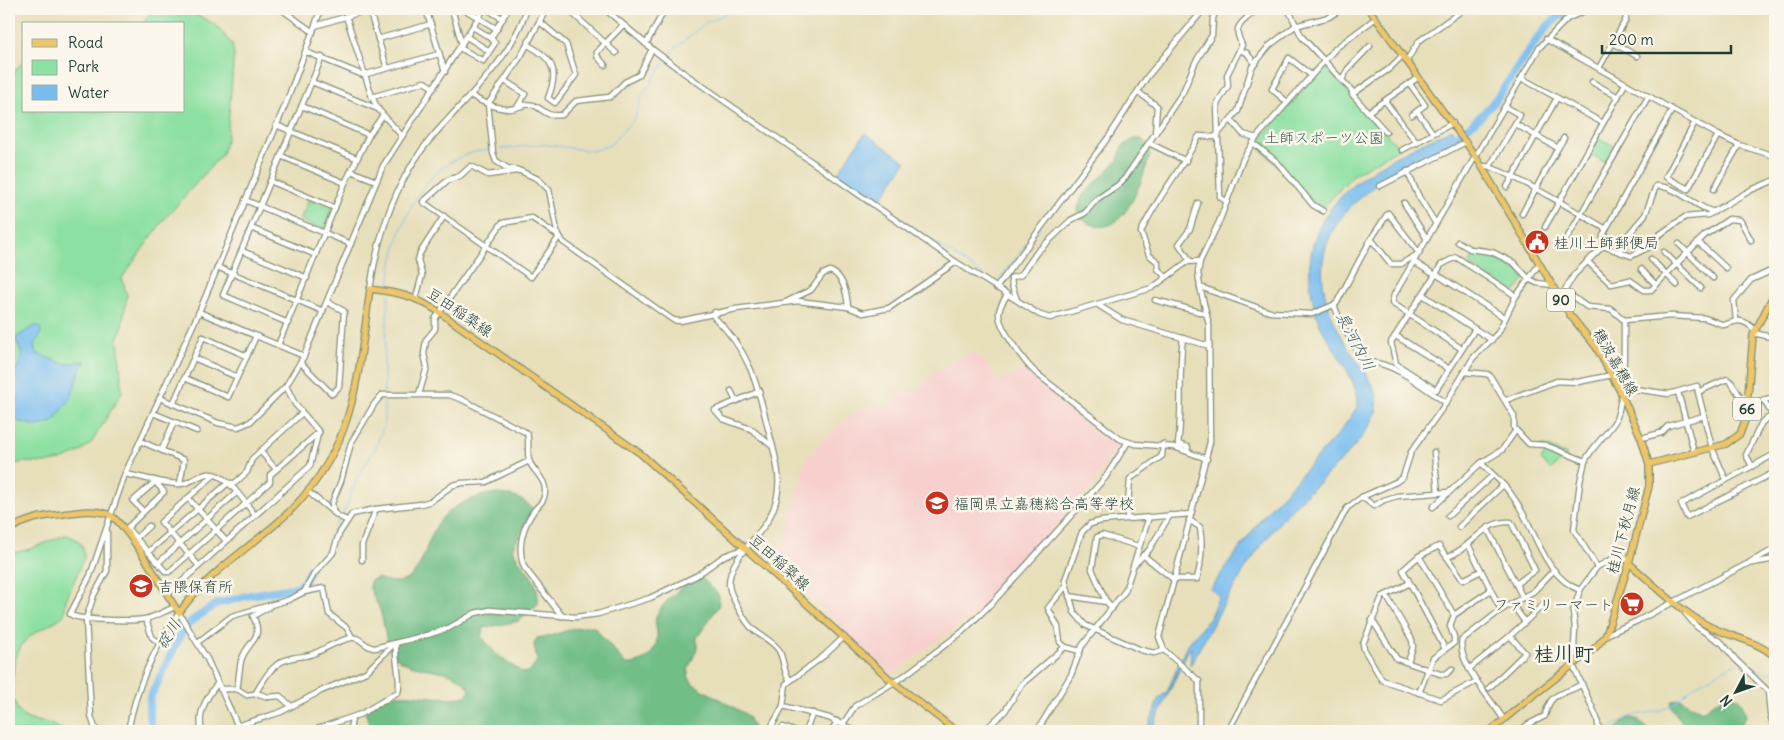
<svg xmlns="http://www.w3.org/2000/svg" width="1784" height="740" viewBox="0 0 1784 740" font-family="Delius,'Klee One',sans-serif">
<style>
.built{fill:#f7d0ce}
.green{fill:#8ce0a1;stroke:#568e6a}
.forest{fill:#71be87;stroke:#487e5e}
.water{fill:#79bdf0;stroke:#4c7d92}
.lines{fill:none;stroke-linecap:round;stroke-linejoin:round}
.stream{stroke:#79bdf0;stroke-width:1}
.river{stroke:#79bdf0;stroke-width:8}
.minor-casing{stroke:#838e77;stroke-width:7}
.major-casing{stroke:#838e77;stroke-width:8}
.minor{stroke:#fff;stroke-width:4.5}
.major{stroke:#ecc669;stroke-width:5.5}
.labels{text-anchor:middle;dominant-baseline:central;stroke-width:5;stroke-linejoin:round;paint-order:stroke}
.shield{fill:#fbf7ec;stroke:#61756b;stroke-width:1}
.shield-label{font-size:14px;font-weight:bold;fill:#1f3d34}
.park-label{font-size:15px;fill:#355e4a;stroke:#fbf7ec}
.poi-label{font-size:15px;fill:#1f3d34;stroke:#fbf7ec;text-anchor:start}
.street-label{font-size:15px;fill:#1f3d34;stroke:#fbf7ec}
.water-label{font-size:16px;font-style:italic;fill:#365d63;stroke:#fbf7ec}
.district-label{font-size:20px;font-weight:bold;fill:#1f3d34;stroke:#fbf7ec}
</style>
<rect width="100%" height="100%" fill="#fbf7ec"/>
<filter id="ink" filterUnits="userSpaceOnUse"><feTurbulence type="fractalNoise" baseFrequency=".02" numOctaves="2"/><feDisplacementMap in="SourceGraphic" scale="10" xChannelSelector="R" yChannelSelector="G"/><feConvolveMatrix kernelMatrix="1 2 1 2 8 2 1 2 1" color-interpolation-filters="sRGB"/></filter>
<filter id="wash" filterUnits="userSpaceOnUse"><feTurbulence type="fractalNoise" baseFrequency=".0096" numOctaves="4" result="noise"/><feDisplacementMap in="SourceGraphic" scale="20" xChannelSelector="R" yChannelSelector="G"/><feGaussianBlur stdDeviation="1.12" result="paint"/><feColorMatrix in="noise" values="0 0 0 0 0 0 0 0 0 0 0 0 0 0 0 0 0 1.4 0 .05"/><feComposite in="paint" operator="in"/></filter>
<g filter="url(#wash)">
<rect width="100%" height="100%" fill="#e7dfba"/>
<!-- built -->
<polygon class="built" points="973,352 985,362 998,382 1024,369 1119,445 1088,492 1000,589 973,615 892,674 770,562 776,551 785,544 805,460 839,425 858,411 891,403 901,394 918,391 935,372"/>
<!-- green -->
<g class="green">
<polygon points="153,9 186,9 216,25 232,44 234,54 227,138 222,154 162,222 122,278 127,295 122,327 118,339 122,392 92,442 80,452 61,460 45,463 24,462 9,465 9,83 17,68 24,61 24,111 184,111 184,24 143,24"/>
<polygon points="1324,65 1399,148 1353,175 1323,208 1311,200 1256,144"/>
<polygon points="1598,137 1617,148 1608,164 1589,153"/>
<polygon points="309,199 333,208 324,230 300,220"/>
<polygon points="1482,251 1490,253 1495,258 1513,265 1525,279 1514,293 1469,264 1475,254"/>
<polygon points="1545,446 1567,455 1551,470 1541,460 1546,453 1539,447"/>
<path d="M65 535C78 537 85 546 84 558L66 600 64 615C52 625 35 630 25 641 11 655 5 708 26 718 31 721 38 721 44 722 52 724 59 728 66 731H9V554L30 549Z"/>
</g>
<!-- forest -->
<g class="forest">
<path d="M1134 139H1142L1148 146 1150 155C1143 176 1127 232 1098 226 1088 225 1082 220 1077 211L1082 196 1118 160 1122 147Z"/>
<path d="M487 494C506 494 520 495 533 509L512 549C523 570 540 577 538 604L519 621 484 628 481 636 496 654 523 673 531 671 537 661 534 644 537 638C558 636 573 625 594 627L626 664C642 665 657 654 657 637 658 631 654 623 656 617 657 609 686 581 694 578 696 577 699 578 702 578L718 594 719 605 697 638V649L688 669V676L693 684 747 715 753 727 750 731H375L370 725 365 712C390 679 432 705 466 696L470 690C454 660 406 678 391 650 385 640 384 624 381 613 378 601 368 594 370 581L377 578C427 597 419 543 443 517 456 504 471 499 487 494Z"/>
<path d="M1732 696C1743 699 1743 706 1746 716L1742 723 1744 731H1681L1684 726 1670 705 1673 700 1680 699 1702 711 1723 697Z"/>
<polygon points="1632,718 1639,720 1649,731 1615,731 1626,719"/>
</g>
<!-- water -->
<g class="water">
<path d="M1452 129 1460 141C1359 185 1276 236 1352 354 1364 371 1384 393 1375 415 1360 450 1311 487 1285 516 1246 560 1218 614 1190 666L1191 648 1188 651 1151 731H1147L1159 698 1167 692 1187 645 1209 619 1219 596 1210 589 1264 515 1340 432 1358 406C1359 381 1332 348 1320 325 1314 311 1312 296 1310 281 1304 195 1386 160 1452 129Z"/>
<polygon points="865,133 906,162 878,203 837,174"/>
<path d="M34 326H39C44 333 38 339 34 345L36 353 64 364 85 361V363L82 364 71 398 53 422 38 426 9 419V378L18 366 22 354 16 340 17 337Z"/>
</g>
<g class="lines">
<!-- stream -->
<g class="stream">
<polyline points="494,150 542,144 592,151 610,145 635,118 642,96 672,51 705,23 725,14 732,9"/>
<polyline points="883,207 996,284 1040,226"/>
<path d="M389 290C392 233 422 153 490 150"/>
<polyline points="341,516 344,512 357,478 375,449 384,425 384,360 389,294"/>
<polyline points="310,568 327,548 338,519"/>
<path d="M1740 661 1746 660C1756 671 1760 673 1775 673"/>
<polyline points="1604,731 1632,716 1658,711 1672,705 1697,684 1736,663"/>
</g>
<!-- river -->
<g class="river">
<path d="M1453 137C1500 111 1514 64 1548 26 1554 19 1563 14 1569 9"/>
<polyline points="152,731 149,711 150,698 182,632 191,621 217,604 250,595 298,587 305,580 310,568"/>
</g>
</g>
</g>
<g filter="url(#ink)">
<g class="lines">
<defs>
<g id="minor">
<polyline points="281,9 313,32"/>
<polyline points="369,9 387,68"/>
<polyline points="426,9 445,72"/>
<polyline points="452,9 462,45"/>
<polyline points="464,9 497,29"/>
<polyline points="487,9 503,19"/>
<polyline points="546,9 521,56 488,104 493,153 496,161 507,168 518,170 538,179 549,190 557,231 563,242 673,320 680,321 736,309 798,301 848,307 863,313 889,308 956,262"/>
<polyline points="568,9 616,53"/>
<polyline points="605,9 652,49 684,73 956,262 1040,315 1050,318 1056,316 1152,288 1187,262 1200,261"/>
<polyline points="1288,9 1302,37 1354,93 1389,69 1403,55"/>
<polyline points="346,16 372,97 378,109 402,136"/>
<polyline points="315,26 371,9"/>
<polyline points="473,27 491,38"/>
<polyline points="467,37 489,51"/>
<polyline points="378,39 431,24"/>
<polyline points="1546,39 1718,135 1739,145 1775,156"/>
<polyline points="1613,43 1637,56"/>
<polyline points="646,44 665,9"/>
<path d="M528 45C554 59 559 71 548 98L555 103 576 75 566 44 540 22"/>
<polyline points="460,48 483,61 495,43 491,38 508,9"/>
<polyline points="1239,50 1247,53 1255,64"/>
<polyline points="306,52 363,75 439,54"/>
<polyline points="1407,60 1419,41 1464,9"/>
<polyline points="605,65 597,56 597,52 623,25"/>
<polyline points="1599,68 1626,19 1624,9"/>
<polyline points="1342,79 1348,69 1370,46"/>
<polyline points="1523,79 1603,123"/>
<polyline points="505,81 525,94 518,106"/>
<polyline points="312,82 378,109"/>
<polyline points="1592,82 1618,97"/>
<polyline points="1410,84 1425,105 1412,115"/>
<polyline points="1138,92 1157,106 1155,134"/>
<polyline points="1353,92 1352,94 1386,132"/>
<path d="M472 96C481 102 498 109 509 109 518 109 524 102 533 105 546 110 544 117 562 115L576 101 610 97 625 82 639 75 652 49"/>
<polyline points="372,97 424,82 434,88"/>
<polyline points="1385,101 1417,143"/>
<polyline points="1287,102 1272,89 1289,58 1311,75"/>
<polyline points="302,106 369,135"/>
<polyline points="1417,111 1433,133"/>
<polyline points="1368,112 1419,77"/>
<polyline points="1231,120 1243,134 1256,138"/>
<polyline points="1695,122 1666,177 1688,189 1718,135"/>
<polyline points="1515,124 1558,148 1522,214"/>
<polyline points="276,125 356,158"/>
<polyline points="1149,143 1186,161"/>
<polyline points="1253,143 1277,162 1313,205 1323,211"/>
<polyline points="1558,148 1564,138"/>
<polyline points="1402,150 1453,123"/>
<polyline points="281,156 345,183"/>
<path d="M1482 166C1494 162 1589 219 1606 229"/>
<polyline points="1490,166 1520,115 1506,107"/>
<polyline points="351,171 376,181"/>
<polyline points="517,171 488,175 471,166 460,176 448,180 423,202 531,277 559,237"/>
<polyline points="1407,171 1419,197 1436,224"/>
<polyline points="270,181 335,208"/>
<polyline points="1380,186 1466,142"/>
<polyline points="1507,187 1557,98"/>
<polyline points="1714,189 1739,145"/>
<polyline points="245,200 351,244"/>
<path d="M1227 202 1220 197 1217 104 1228 86 1227 75 1242 45C1231 24 1243 24 1256 9"/>
<polyline points="1404,203 1427,239"/>
<polyline points="1545,227 1625,84"/>
<polyline points="251,228 316,255"/>
<polyline points="1371,239 1388,213 1419,253"/>
<polyline points="1566,240 1648,97"/>
<polyline points="1458,242 1470,249 1492,252 1514,263 1529,279 1539,264"/>
<polyline points="1698,242 1726,268"/>
<polyline points="1679,244 1713,278"/>
<polyline points="1603,246 1603,236 1606,229 1672,110"/>
<polyline points="242,251 307,278"/>
<path d="M1620 252 1628 235 1645 215 1656 186C1678 186 1694 207 1714 212"/>
<polyline points="1664,252 1701,288"/>
<polyline points="1651,259 1677,285"/>
<polyline points="1190,261 1179,244 1190,229 1198,203"/>
<polyline points="1587,261 1611,284 1630,280 1644,290 1651,290 1705,235 1729,219 1740,220 1751,240"/>
<polyline points="1414,262 1435,275"/>
<polyline points="217,267 323,311"/>
<polyline points="1641,269 1656,285"/>
<polyline points="1436,274 1441,265 1456,257 1516,296"/>
<path d="M1166 277 1158 269V262L1149 255 1141 232C1157 197 1182 169 1199 136L1215 137 1238 111 1252 67 1269 46 1295 26 1329 17 1341 9"/>
<polyline points="1200,287 1270,312 1312,314 1336,304 1371,239 1391,264 1401,264 1418,254"/>
<polyline points="996,288 1110,135 1147,77 1204,9"/>
<path d="M370 289C378 235 396 178 433 136 469 94 508 64 527 9"/>
<path d="M1565 291 1587 307 1611 309 1624 320C1624 346 1625 392 1617 417 1613 429 1592 446 1585 461L1580 482 1574 530 1597 567"/>
<path d="M1007 295C1004 300 999 307 999 313 998 327 1025 363 1036 373L1120 439 1135 444 1174 447 1207 459"/>
<polyline points="1423,295 1492,340"/>
<polyline points="416,298 422,275 418,260 420,253 444,216"/>
<polyline points="1560,298 1574,275 1603,246 1631,256 1651,246 1659,235 1685,217 1708,215 1751,190 1775,180"/>
<polyline points="1017,300 1012,286 1011,278 1021,275 1037,252 1071,220 1085,213 1097,199 1118,185 1125,178 1183,92 1195,63 1212,35 1213,18 1217,9"/>
<polyline points="1155,300 1207,314"/>
<path d="M786 302 811 290 823 274 830 271C844 276 847 294 848 307"/>
<polyline points="1098,305 1122,320 1209,346"/>
<path d="M1334 305 1342 325 1365 363C1390 358 1427 390 1446 403"/>
<polyline points="199,312 304,356"/>
<path d="M715 312 714 317C749 350 757 383 768 428 776 460 787 488 768 520 756 541 730 557 729 584 729 594 746 624 754 630 762 637 771 640 778 649 785 659 782 671 790 680"/>
<path d="M1624 320 1671 316 1705 318 1724 325C1739 320 1743 318 1755 330"/>
<polyline points="1736,320 1734,300 1751,280 1775,269"/>
<polyline points="288,323 223,295 322,57"/>
<polyline points="1475,329 1436,390 1396,364 1391,342 1436,274 1505,318"/>
<polyline points="1754,333 1775,338"/>
<polyline points="1396,336 1449,369"/>
<path d="M1183 338C1178 374 1183 409 1178 444L1188 447 1187 451"/>
<polyline points="278,345 345,183 369,135 383,115"/>
<polyline points="1462,349 1392,303 1394,295 1539,48 1567,19 1588,9"/>
<polyline points="247,356 256,336"/>
<polyline points="194,358 237,377"/>
<polyline points="301,363 332,394 339,387 344,311 327,302"/>
<polyline points="1464,372 1487,374 1490,376 1514,416 1514,428 1529,444 1545,445 1585,461"/>
<polyline points="286,386 295,404 319,432"/>
<polyline points="1621,387 1669,394 1697,386 1698,392 1727,379 1731,382 1740,396 1747,397"/>
<polyline points="731,391 736,401"/>
<polyline points="760,391 715,410 723,419 751,429 772,446"/>
<polyline points="1678,392 1694,452"/>
<polyline points="1698,392 1712,448 1726,480"/>
<polyline points="419,394 427,367 424,354 426,340 435,329 435,319 502,223 532,218 557,235"/>
<polyline points="160,398 218,423 238,427 250,422 286,386 304,356 383,166 484,9"/>
<polyline points="1506,400 1557,381 1578,382 1612,375"/>
<polyline points="1764,400 1775,420"/>
<polyline points="173,404 203,337 247,356 228,397 185,378"/>
<polyline points="1748,404 1775,397"/>
<polyline points="153,413 197,431"/>
<polyline points="1641,438 1661,433 1668,426 1704,416"/>
<polyline points="140,441 184,460 180,484"/>
<polyline points="162,449 174,422"/>
<polyline points="260,451 276,469"/>
<polyline points="1434,452 1438,492"/>
<polyline points="1775,454 1681,504 1687,517 1775,472"/>
<polyline points="1481,463 1502,450 1516,430"/>
<polyline points="1752,466 1746,455 1762,422 1773,415"/>
<path d="M125 474C142 477 160 483 178 484 189 485 196 476 207 474 226 471 244 502 255 515"/>
<polyline points="307,491 338,516 346,520"/>
<polyline points="1362,497 1374,506 1384,500 1397,496 1449,492"/>
<polyline points="188,498 226,541"/>
<path d="M1433 507 1481 463C1492 474 1505 484 1513 497 1535 526 1543 577 1580 590"/>
<path d="M333 510 332 503 341 481 351 443 375 403 382 395H449L461 399 527 433C530 442 526 455 530 463 536 474 549 482 544 497 543 503 536 507 533 512 522 528 517 549 524 567L562 616"/>
<polyline points="143,511 133,501 155,482"/>
<polyline points="1448,516 1493,475"/>
<polyline points="1127,518 1130,479 1162,456 1163,444"/>
<polyline points="1459,527 1503,485"/>
<polyline points="127,528 164,492 154,480"/>
<polyline points="1487,528 1523,598"/>
<polyline points="124,529 127,528 166,572 169,572 270,482 270,475 319,432"/>
<polyline points="136,538 149,526"/>
<polyline points="1468,544 1501,610"/>
<polyline points="148,552 228,483 235,483 247,472 252,459 302,413"/>
<path d="M1143 555 1173 579H1197C1202 561 1203 546 1200 527L1189 520"/>
<polyline points="1419,556 1454,615"/>
<path d="M1447 557C1473 548 1482 520 1511 522L1535 570 1516 584"/>
<polyline points="362,560 362,545 376,509"/>
<polyline points="1750,562 1775,549"/>
<polyline points="158,563 236,493"/>
<polyline points="1134,565 1149,550 1170,515"/>
<polyline points="199,566 161,522 214,475"/>
<polyline points="1408,584 1382,597 1363,644 1364,649 1382,680 1441,700 1477,681"/>
<polyline points="304,592 314,574 333,553 339,534 352,514 376,509 421,504 431,501 453,485 462,483 486,482 529,461"/>
<polyline points="167,595 310,466 318,434"/>
<polyline points="1386,595 1412,640 1413,647 1408,662"/>
<polyline points="1069,596 1107,602"/>
<polyline points="1512,604 1525,622"/>
<path d="M175 607C165 611 155 617 145 619 134 621 77 621 70 614L90 576 125 474 199 312 288 98 321 9"/>
<polyline points="1112,609 1105,599 1092,569 1097,537 1102,535 1138,546"/>
<polyline points="1685,613 1697,627 1722,643 1735,659 1768,691 1770,714 1775,731"/>
<polyline points="146,619 152,637 159,643"/>
<polyline points="1372,620 1397,659 1440,674 1446,674 1452,669"/>
<polyline points="1606,635 1637,621 1747,564 1775,559"/>
<polyline points="198,642 232,616 288,600 304,592 324,588 329,614 347,628 352,637"/>
<polyline points="1065,647 1060,642 1058,627 1048,608 1066,586"/>
<polyline points="1445,649 1403,570 1419,556 1439,546 1463,580 1481,571"/>
<polyline points="1164,650 1154,653 1141,650 1085,625 1074,612 1065,580 1082,532 1090,524 1101,521 1191,514"/>
<polyline points="1469,669 1510,636 1544,604"/>
<polyline points="1489,688 1525,653 1510,636"/>
<path d="M220 689H237L247 695 255 694C265 678 272 662 292 658 300 656 308 657 315 653 326 648 339 640 351 638 361 636 365 648 375 648L427 635 449 628 475 613 490 610 575 617 598 614 650 598 696 576 724 556 746 548"/>
<path d="M237 689C239 680 239 670 241 661 247 640 265 641 253 616L269 607"/>
<polyline points="256,693 268,697 280,696 291,706"/>
<polyline points="1419,693 1433,658 1454,643 1454,637 1450,626 1454,615 1491,590"/>
<polyline points="783,706 829,718 855,731"/>
<path d="M1504 720C1493 701 1456 662 1462 640L1501 610 1534 591 1554 570"/>
<polyline points="843,724 855,706 904,676 962,632 994,601 1105,478 1128,442"/>
<polyline points="237,726 281,712 321,691 366,672 395,643"/>
<polyline points="96,731 91,716 86,619 94,595 107,571 107,531"/>
<path d="M128 731C136 688 153 649 179 613L207 659 240 731"/>
<path d="M202 731C197 714 207 696 218 683"/>
<path d="M311 731 361 714 398 692C402 683 394 658 396 643"/>
<polyline points="350,731 352,718"/>
<polyline points="769,731 783,706 786,684 825,655 844,637"/>
<polyline points="780,731 783,727 794,731"/>
<polyline points="805,731 813,713"/>
<polyline points="832,731 837,721"/>
<polyline points="984,731 1005,711 1022,684 1065,647 1080,651"/>
<polyline points="1037,731 1071,675 1082,646 1125,591 1149,517"/>
<polyline points="1199,731 1199,681 1164,650 1159,637 1210,442 1209,325 1200,287 1198,272 1200,261 1219,222 1243,159 1256,138 1336,48 1376,18"/>
<polyline points="1228,731 1347,508 1362,497 1396,482 1403,477 1411,452 1446,403 1473,358 1498,333 1516,296 1529,279 1537,283 1553,285"/>
<path d="M1521 731 1527 725 1545 716C1551 689 1562 697 1582 684"/>
<polyline points="1599,731 1597,718 1573,665 1575,628 1573,612 1580,590 1597,567 1614,558 1630,560"/>
</g>
<g id="major">
<polyline points="1369,9 1476,157 1570,315 1596,347 1621,393 1641,438 1649,464 1649,486 1629,563 1606,635 1596,647 1530,698 1490,731"/>
<polyline points="1649,464 1726,444 1740,434 1746,418 1753,335 1775,292"/>
<path d="M9 530C26 519 43 516 63 514 77 512 94 509 108 514 126 521 166 594 179 613 204 577 243 552 277 523 355 455 357 384 370 289 401 293 414 296 439 312L641 454 893 682 956 731"/>
<path d="M1629 563C1653 584 1677 608 1705 624 1727 637 1756 639 1775 657"/>
</g>
</defs>
<!-- minor casing -->
<use href="#minor" class="minor-casing"/>
<!-- major casing -->
<use href="#major" class="major-casing"/>
<!-- minor -->
<use href="#minor" class="minor"/>
<!-- major -->
<use href="#major" class="major"/>
</g>
</g>
<!-- icons -->
<defs>
<symbol id="civic-disc" viewBox="-11 -11 22 22"><circle r="9.5" fill="#c8321e" stroke="#fbf7ec"/><path d="M-.6-6.5H3V-4.5H.6V-3L4-1V1h2V6H-6V1h2V-1L-.6-3ZM-1.2 2.5V6h2.4V2.5Z" fill="#fff"/></symbol>
<symbol id="school-disc" viewBox="-11 -11 22 22"><circle r="9.5" fill="#c8321e" stroke="#fbf7ec"/><path d="M0-5L7-2L0 1L-7-2ZM-4 1L0 2.5L4 1V4Q0 6-4 4Z" fill="#fff"/></symbol>
<symbol id="supermarket-disc" viewBox="-11 -11 22 22"><circle r="9.5" fill="#c8321e" stroke="#fbf7ec"/><path d="M-6-5.5h2.5l.6 2H6L4.5 2H-2.5L-4.4-4H-6ZM-1.5 3.2a1.3 1.3 0 1 0 .1 0ZM3 3.2a1.3 1.3 0 1 0 .1 0Z" fill="#fff"/></symbol>
</defs>
<g fill-rule="evenodd">
<use href="#civic-disc" x="1523" y="228" width="28" height="28"/>
<use href="#school-disc" x="923" y="489" width="28" height="28"/>
<use href="#school-disc" x="127" y="572" width="28" height="28"/>
<use href="#supermarket-disc" x="1618" y="590" width="28" height="28"/>
</g>
<g class="labels">
<!-- shield labels -->
<g class="shield">
<rect x="1547" y="288.5" width="28" height="23" rx="4"/>
<rect x="1733" y="397.5" width="28" height="23" rx="4"/>
</g>
<g class="shield-label">
<text x="1561" y="300">90</text>
<text x="1747" y="409">66</text>
</g>
<!-- park labels -->
<g class="park-label">
<text x="1324" y="137">土師スポーツ公園</text>
</g>
<!-- poi labels -->
<g class="poi-label">
<text x="1554" y="242">桂川土師郵便局</text>
<text x="954" y="503">福岡県立嘉穂総合高等学校</text>
<text x="158" y="586">吉隈保育所</text>
<text x="1614" y="604" text-anchor="end">ファミリーマート</text>
</g>
<!-- street labels -->
<g class="street-label">
<text transform="translate(460 312) rotate(34)">豆田稲築線</text>
<text transform="translate(1616 362) rotate(60)">穂波嘉穂線</text>
<text transform="translate(1623 530) rotate(-75)">桂川下秋月線</text>
<text transform="translate(780 562) rotate(42)">豆田稲築線</text>
</g>
<!-- water labels -->
<g class="water-label">
<text transform="translate(1356 341) rotate(62)">泉河内川</text>
<text transform="translate(168 634) rotate(-59)">碇川</text>
</g>
<!-- district labels -->
<g class="district-label">
<text x="1564" y="653">桂川町</text>
</g>
</g>
<!-- margin -->
<rect width="1784" height="740" fill="none" stroke="#fbf7ec" stroke-width="30"/>
<!-- legend -->
<rect x="22" y="22" width="162" height="90" fill="#fbf7ec" stroke="#a3ada2"/>
<rect x="32" y="39" width="25" height="8" fill="#ecc669" stroke="#a3ada2"/>
<text x="68" y="48" font-size="15" fill="#1f3d34">Road</text>
<rect x="32" y="60" width="25" height="15" fill="#8ce0a1" stroke="#a3ada2"/>
<text x="68" y="72" font-size="15" fill="#1f3d34">Park</text>
<rect x="32" y="85" width="25" height="15" fill="#79bdf0" stroke="#a3ada2"/>
<text x="68" y="98" font-size="15" fill="#1f3d34">Water</text>
<!-- north arrow -->
<g transform="translate(1736 692) rotate(229)" stroke="#fbf7ec" stroke-width="4" paint-order="stroke">
<path d="M0-4L9 19L0 12L-9 19Z" fill="#1f3d34"/>
<text y="-8" font-size="14" font-weight="bold" text-anchor="middle" fill="#1f3d34">N</text>
</g>
<!-- scale -->
<path d="M1602 45v8h129v-8" fill="none" stroke="#1f3d34" stroke-width="2.5"/>
<text x="1609" y="45" font-size="15" fill="#1f3d34" stroke="#fbf7ec" stroke-width="4" paint-order="stroke">200 m</text>
</svg>
